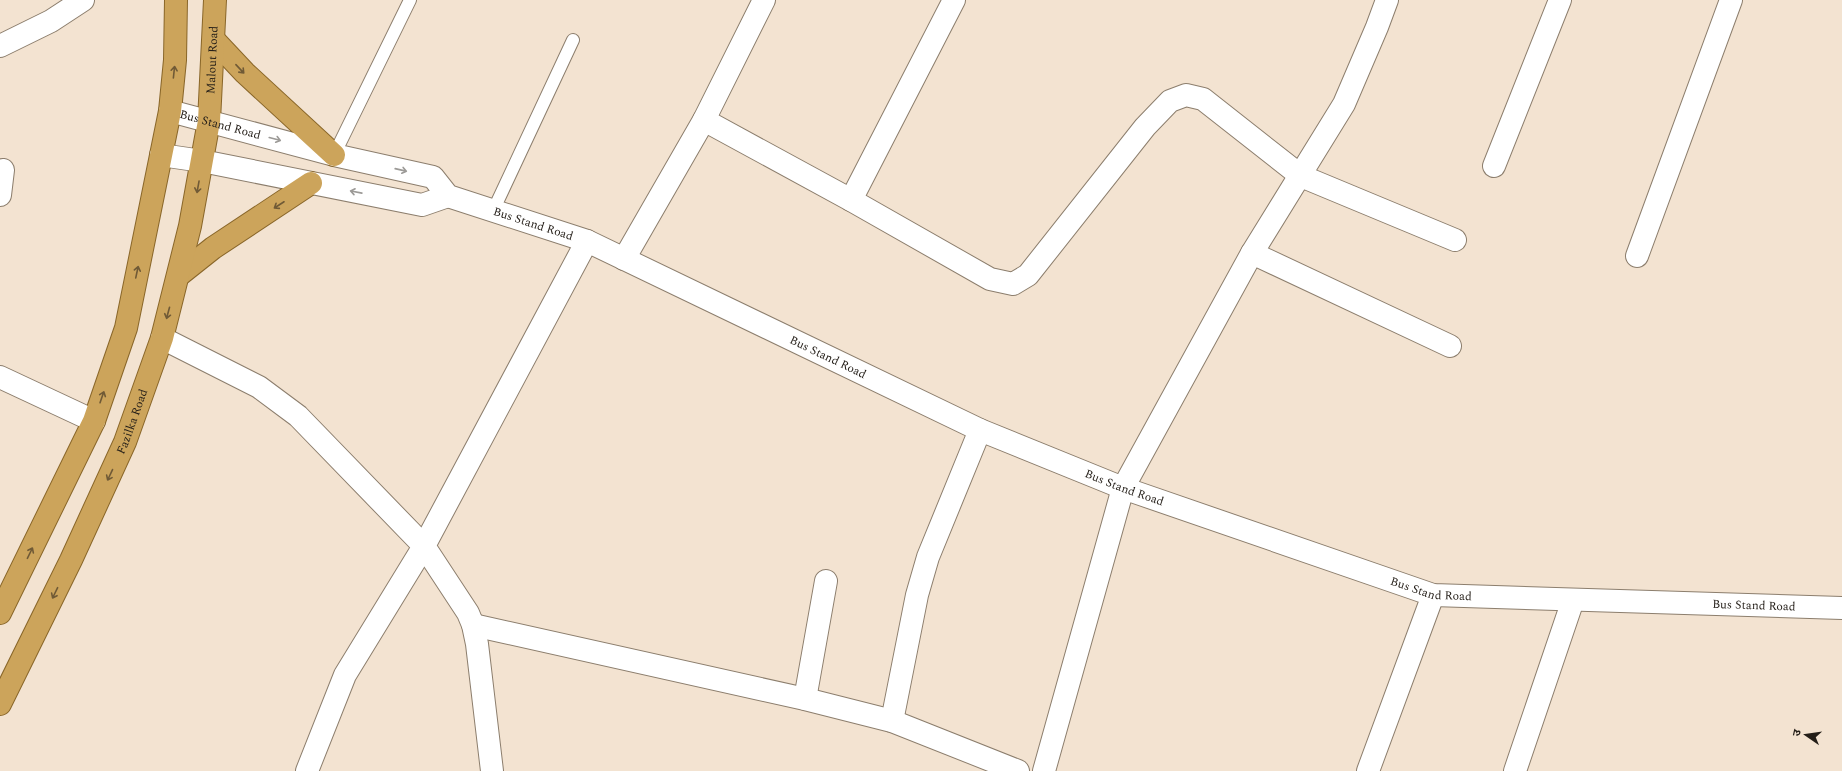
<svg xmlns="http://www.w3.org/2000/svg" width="1842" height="771" viewBox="0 0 1842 771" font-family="Spectral,'Noto Sans Devanagari',serif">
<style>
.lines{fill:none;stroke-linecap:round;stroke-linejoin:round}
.service-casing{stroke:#8c7e6d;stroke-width:14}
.minor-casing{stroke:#8c7e6d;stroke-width:24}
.secondary-casing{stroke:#8c7e6d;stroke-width:24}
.trunk-casing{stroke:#896629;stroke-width:24}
.service{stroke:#fff;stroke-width:12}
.minor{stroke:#fff;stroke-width:22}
.secondary{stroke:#fff;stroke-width:22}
.trunk{stroke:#cca45b;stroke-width:22}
.oneway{stroke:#705a36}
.oneway2{stroke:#9c9a97}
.labels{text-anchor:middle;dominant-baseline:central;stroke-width:3;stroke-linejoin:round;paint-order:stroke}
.street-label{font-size:12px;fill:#241e18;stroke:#f3e3d1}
</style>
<rect width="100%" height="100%" fill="#f3e3d1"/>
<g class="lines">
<defs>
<g id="service">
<polyline points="334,155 410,0"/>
<polyline points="493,211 573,40"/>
</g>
<g id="minor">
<polyline points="0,46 51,21 83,0"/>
<polyline points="704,120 851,200 990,279 1013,284 1028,275 1145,127 1170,101 1186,95 1203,99 1301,176 1455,240"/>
<polyline points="1494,166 1560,0"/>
<polyline points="0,195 3,170"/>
<polyline points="851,200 954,0"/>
<polyline points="1252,253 1450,346"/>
<polyline points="1637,256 1731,0"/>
<polyline points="624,259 704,120 764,0"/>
<polyline points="162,338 259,387 298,416 424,546 345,675 307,771"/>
<polyline points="0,377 94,421"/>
<polyline points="473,625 805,699 892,721 1018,771"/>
<polyline points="805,699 826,581"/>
<polyline points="892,721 917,595 928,557 980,430"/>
<polyline points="492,771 477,644 473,625 468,613 424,546 587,241"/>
<polyline points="1044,771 1123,488 1252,253 1344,104 1377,27 1387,0"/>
<polyline points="1368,771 1433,595"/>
<polyline points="1515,771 1573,600"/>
</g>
<g id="secondary">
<path id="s1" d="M170 111 334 155 433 177 448 196 587 241 980 430 1123 488 1433 595 1842 608"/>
<polyline points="161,155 202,161 422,205 448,196"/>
</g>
<g id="trunk">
<polyline points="214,40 245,73 334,155"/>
<polyline points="179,275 213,248 311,183"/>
<polyline points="0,613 94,421 126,328 170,111 175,60 176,0"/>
<path id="s2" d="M0 704 71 560 125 442 162 338 190 226 209 121 215 0"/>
</g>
</defs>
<!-- service casing -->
<use href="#service" class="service-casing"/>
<!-- minor casing -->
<use href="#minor" class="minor-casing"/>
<!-- secondary casing -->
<use href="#secondary" class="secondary-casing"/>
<!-- trunk casing -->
<use href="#trunk" class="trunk-casing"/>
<!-- service -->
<use href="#service" class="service"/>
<!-- minor -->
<use href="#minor" class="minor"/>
<!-- secondary -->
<use href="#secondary" class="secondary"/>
<!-- trunk -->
<use href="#trunk" class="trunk"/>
</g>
<!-- one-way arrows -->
<defs><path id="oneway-shaft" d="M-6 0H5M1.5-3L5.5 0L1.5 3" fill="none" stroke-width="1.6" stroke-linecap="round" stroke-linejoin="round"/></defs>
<g class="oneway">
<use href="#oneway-shaft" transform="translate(240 69) rotate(47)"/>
<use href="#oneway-shaft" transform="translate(174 72) rotate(-84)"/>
<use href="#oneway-shaft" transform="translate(198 187) rotate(100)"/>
<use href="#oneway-shaft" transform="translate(279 205) rotate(147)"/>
<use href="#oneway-shaft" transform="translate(137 272) rotate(-78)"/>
<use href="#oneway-shaft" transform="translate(168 313) rotate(105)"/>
<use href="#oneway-shaft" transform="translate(102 397) rotate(-71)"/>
<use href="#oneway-shaft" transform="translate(110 475) rotate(115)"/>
<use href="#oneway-shaft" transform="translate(30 553) rotate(-64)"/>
<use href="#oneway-shaft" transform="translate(55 593) rotate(116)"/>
</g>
<g class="oneway2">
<use href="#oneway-shaft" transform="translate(275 139) rotate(15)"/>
<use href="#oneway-shaft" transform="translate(401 170) rotate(13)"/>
<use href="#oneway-shaft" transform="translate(356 192) rotate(-169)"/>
</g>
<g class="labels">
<!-- street labels -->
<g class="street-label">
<text stroke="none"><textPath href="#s2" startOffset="684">Malout Road</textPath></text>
<text stroke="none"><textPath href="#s1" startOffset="52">Bus Stand Road</textPath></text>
<text stroke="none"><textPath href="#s1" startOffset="385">Bus Stand Road</textPath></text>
<text stroke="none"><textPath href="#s1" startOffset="709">Bus Stand Road</textPath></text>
<text stroke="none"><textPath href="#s2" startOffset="312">Fazilka Road</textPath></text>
<text stroke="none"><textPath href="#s1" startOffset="1033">Bus Stand Road</textPath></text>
<text stroke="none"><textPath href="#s1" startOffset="1357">Bus Stand Road</textPath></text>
<text stroke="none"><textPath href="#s1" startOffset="1681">Bus Stand Road</textPath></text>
</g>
</g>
<!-- north arrow -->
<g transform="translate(1806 735) rotate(283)" stroke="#f3e3d1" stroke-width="3" paint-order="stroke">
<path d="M0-3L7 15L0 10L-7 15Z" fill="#241e18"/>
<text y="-6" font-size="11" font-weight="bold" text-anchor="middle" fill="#241e18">उ</text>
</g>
</svg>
